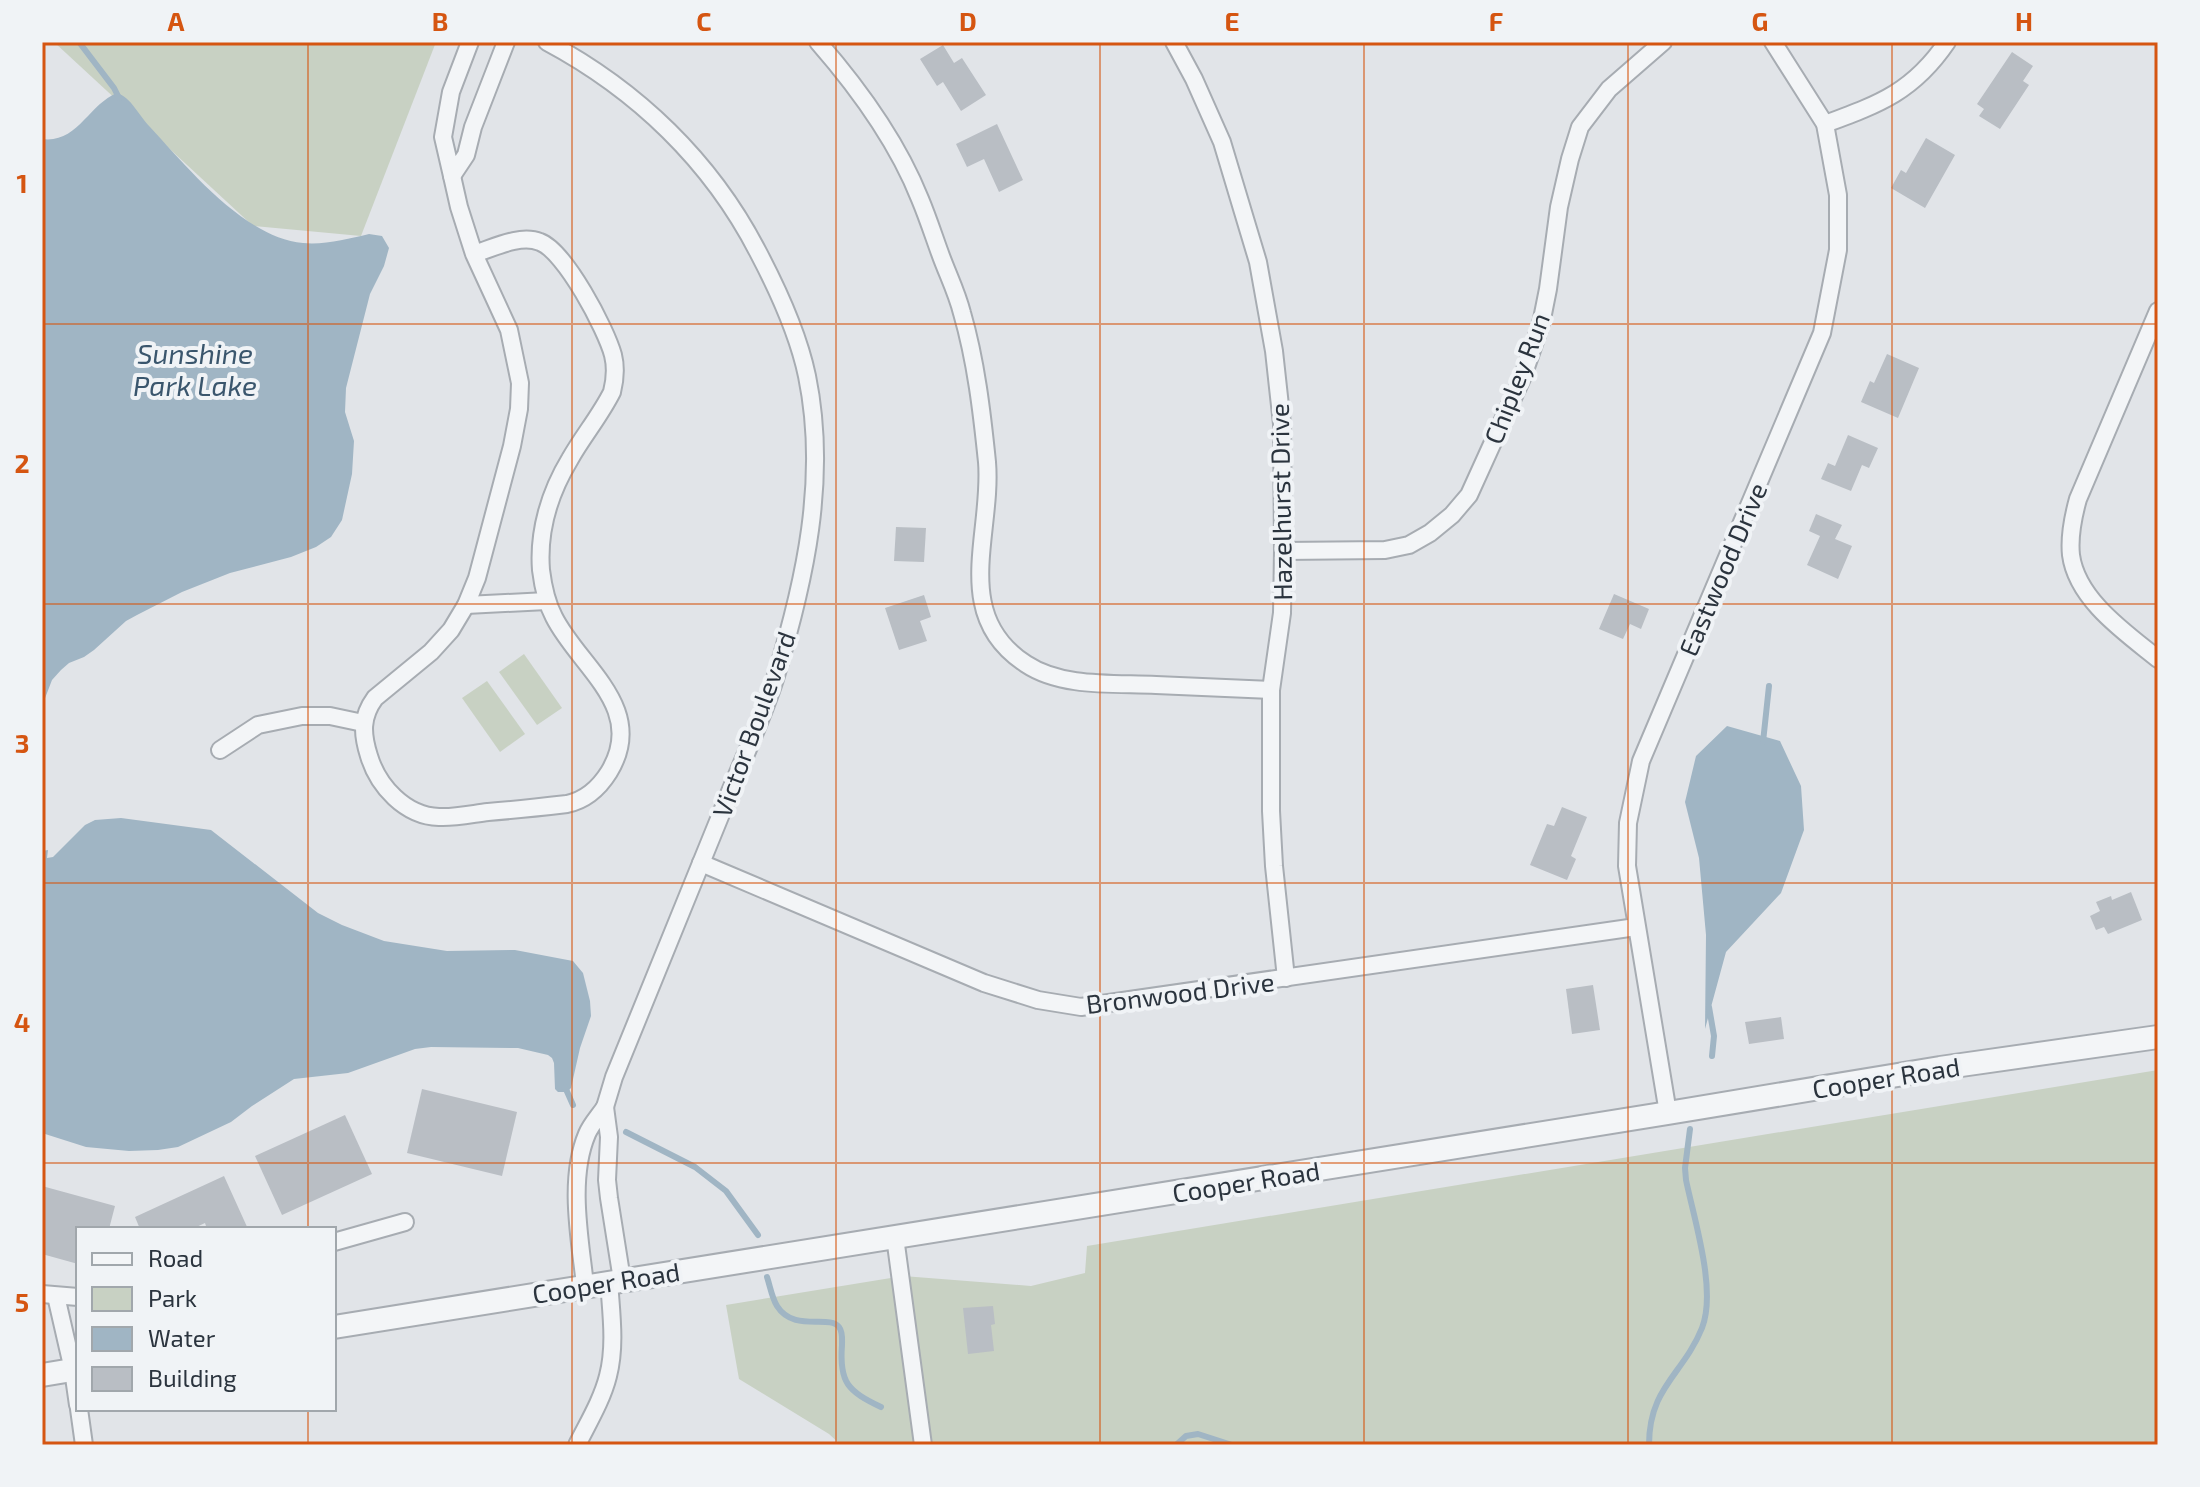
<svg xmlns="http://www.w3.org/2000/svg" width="2200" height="1487" viewBox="0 0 2200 1487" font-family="'Exo 2',sans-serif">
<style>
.green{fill:#c8d1c3}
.water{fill:#a0b5c4}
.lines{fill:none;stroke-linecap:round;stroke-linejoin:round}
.stream{stroke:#a0b5c4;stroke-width:6}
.building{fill:#b9bec4}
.minor-casing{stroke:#a7acb2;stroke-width:20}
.tertiary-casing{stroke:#a7acb2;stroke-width:26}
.minor{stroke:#f3f5f7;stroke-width:16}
.tertiary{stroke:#f3f5f7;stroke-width:22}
.grid{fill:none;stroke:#d55511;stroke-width:2;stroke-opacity:0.55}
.labels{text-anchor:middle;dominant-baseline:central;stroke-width:8;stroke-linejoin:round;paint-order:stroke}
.street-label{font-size:26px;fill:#2b343e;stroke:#f0f3f6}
.water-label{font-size:28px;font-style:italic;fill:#3a566d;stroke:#f0f3f6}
.neatline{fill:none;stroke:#d55511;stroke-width:3}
.grid-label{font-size:26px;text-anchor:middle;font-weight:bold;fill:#d55511}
</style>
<rect width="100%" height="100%" fill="#e1e4e8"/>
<!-- green -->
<g class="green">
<polygon points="54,42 436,42 361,236 253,226"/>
<polygon points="524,654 562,708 537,725 499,672"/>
<polygon points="487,681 525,734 500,752 462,698"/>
<polygon points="2158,1070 2158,1445 841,1445 829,1434 739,1379 726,1305 903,1276 1031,1286 1085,1273 1087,1246"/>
</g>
<!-- water -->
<g class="water">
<path d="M117 93C131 97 139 116 150 127 188 168 245 238 303 243 325 245 348 239 369 234L382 236 389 248 384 266 370 294 346 388 345 412 354 441 352 474 342 520 331 537 316 547 291 557 230 573 182 592 137 615 126 621 94 650 84 657 69 663 61 670 52 680 42 706V139C77 144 89 104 117 93Z"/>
<polygon points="1727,726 1780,741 1801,786 1804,830 1781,893 1726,952 1705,1029 1706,935 1699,858 1685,802 1696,756"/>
<polygon points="121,818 211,830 318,913 342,925 384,941 447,951 515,950 573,961 583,973 590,1001 591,1016 580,1048 571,1088 567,1092 558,1092 555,1089 554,1063 552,1058 548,1055 518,1048 431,1047 415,1049 348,1073 294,1079 252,1106 231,1122 178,1147 158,1150 129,1151 86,1147 42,1133 42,851 48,850 47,858 53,857 85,825 95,820"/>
</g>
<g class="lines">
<!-- stream -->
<g class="stream">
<polyline points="79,42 114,88 119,98"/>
<polyline points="1763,742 1769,686"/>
<polyline points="1709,1007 1714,1036 1712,1056"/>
<polyline points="565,1087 573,1105"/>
<polyline points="626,1132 695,1167 726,1191 758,1235"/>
<path d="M767 1277C770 1286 772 1298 777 1306 794 1333 829 1314 839 1327 843 1332 842 1339 842 1345 839 1383 848 1391 881 1407"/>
<polyline points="1176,1445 1186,1436 1198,1434 1232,1445"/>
<path d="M1649 1445C1649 1387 1683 1375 1702 1328 1717 1290 1694 1219 1686 1180L1685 1168 1690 1129"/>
</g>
</g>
<!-- building -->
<g class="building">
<polygon points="943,45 954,63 962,58 986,95 961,111 943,82 937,86 920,59"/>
<polygon points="2012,52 2033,66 2023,81 2029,85 2000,129 1979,116 1984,109 1977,104"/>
<polygon points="997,124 1023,180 999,192 984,159 967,167 956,144"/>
<polygon points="1926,138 1955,155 1925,208 1891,188 1901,170 1906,173"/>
<polygon points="1887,354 1919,368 1898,418 1861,402 1870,381 1874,383"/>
<polygon points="1848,435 1878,448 1869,468 1862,465 1851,491 1821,479 1828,463 1835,466"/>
<polygon points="1816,514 1842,525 1835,539 1852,546 1838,579 1807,565 1820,536 1809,531"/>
<polygon points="896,527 926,528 924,562 894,561"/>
<polygon points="1614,594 1649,609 1641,629 1630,624 1623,639 1599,629"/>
<polygon points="924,595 931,617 920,621 927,641 899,650 885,608"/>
<polygon points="1562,807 1587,817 1571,856 1576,859 1567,880 1530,865 1547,824 1554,826"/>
<polygon points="2131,892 2142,920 2108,934 2104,927 2096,930 2090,916 2100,911 2096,902 2111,896 2112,900"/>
<polygon points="1593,985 1600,1030 1572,1034 1566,989"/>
<polygon points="1781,1017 1784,1039 1749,1044 1745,1022"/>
<polygon points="422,1089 517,1112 502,1176 407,1153"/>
<polygon points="345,1115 372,1174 282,1215 255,1156"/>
<polygon points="224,1176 248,1229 207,1229 205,1223 192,1229 140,1229 135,1217"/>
<polygon points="42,1186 115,1206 109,1229 78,1229 78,1264 42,1254"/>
<polygon points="993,1306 995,1324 991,1325 994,1351 968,1354 963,1308"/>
</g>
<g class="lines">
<defs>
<g id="minor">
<polyline points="470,42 451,92 443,137 452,176 466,155 473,127 506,42"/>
<path d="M547 42C637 90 711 161 758 252 778 290 798 333 807 376 828 478 805 581 775 679 761 723 738 770 721 814 685 901 650 989 614 1077L605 1107"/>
<path d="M818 42C859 89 897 141 920 199 928 218 934 237 941 256 948 275 957 293 962 313 976 361 982 413 987 462 993 533 950 615 1026 664 1062 688 1115 683 1156 685 1195 687 1233 688 1271 690"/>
<polyline points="1174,42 1194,79 1222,142 1258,262 1274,351 1282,424 1283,551 1282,613 1271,690 1271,811 1274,866 1286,978"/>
<path d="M1825 124C1879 104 1913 92 1947 42"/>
<path d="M452 176 459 207 474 254 509 330 520 383 519 409 512 446 477 578 466 605 451 630 431 652 375 698C361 717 362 734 369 756 378 786 405 816 439 817 454 818 472 814 488 812 514 810 541 807 567 804 586 800 599 788 609 772 648 708 579 667 554 617 546 602 543 586 541 570 538 531 550 492 570 459 583 436 600 416 612 392 615 380 616 367 613 355 606 329 565 251 540 242 520 234 493 248 474 254"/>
<path d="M2158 311 2078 499C2073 517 2069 536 2071 555 2077 600 2126 633 2158 659"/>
<polyline points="1283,551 1385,550 1409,545 1430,533 1452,515 1469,495 1523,376 1541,324 1548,289 1559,207 1570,159 1580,127 1609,89 1663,42"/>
<polyline points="466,605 547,601"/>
<polyline points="220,750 258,725 302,716 330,716 363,723"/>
<polyline points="701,863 984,983 1038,1000 1081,1007 1636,927"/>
<polyline points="1668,1113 1627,866 1628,823 1641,761 1822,333 1838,250 1838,195 1825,124 1773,42"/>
<polyline points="895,1237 923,1445"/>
<polyline points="334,1242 405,1222"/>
<path d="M585 1285C580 1239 568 1179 587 1134 591 1124 599 1116 605 1107L609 1137 607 1180 609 1198 622 1280"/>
<polyline points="42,1294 78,1297"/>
<polyline points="56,1296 73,1370 78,1405"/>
<polyline points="79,1409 84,1445"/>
<path d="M577 1445C588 1423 602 1400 608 1376 616 1345 611 1312 609 1281"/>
</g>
<g id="tertiary">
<polyline points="334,1327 1668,1113 1940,1068 2158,1037"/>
<polyline points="42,1375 78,1369"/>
</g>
</defs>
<!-- minor casing -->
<use href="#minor" class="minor-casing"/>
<!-- tertiary casing -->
<use href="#tertiary" class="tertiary-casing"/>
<!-- minor -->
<use href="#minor" class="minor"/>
<!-- tertiary -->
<use href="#tertiary" class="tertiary"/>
</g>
<!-- grid -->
<path class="grid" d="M308 42V1229M572 42V1445M836 42V1445M1100 42V1445M1364 42V1445M1628 42V1445M1892 42V1445M42 324H2158M42 604H2158M42 883H2158M42 1163H2158M308 1409V1445"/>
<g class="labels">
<!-- street labels -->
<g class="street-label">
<text transform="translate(1516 378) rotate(-69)">Chipley Run</text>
<text transform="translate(1280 502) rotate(-91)">Hazelhurst Drive</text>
<text transform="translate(1722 569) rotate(-67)">Eastwood Drive</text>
<text transform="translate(753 724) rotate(-70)">Victor Boulevard</text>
<text transform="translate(1180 992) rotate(-7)">Bronwood Drive</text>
<text transform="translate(1886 1077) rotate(-9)">Cooper Road</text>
<text transform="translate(1246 1181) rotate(-9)">Cooper Road</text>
<text transform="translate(606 1282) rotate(-9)">Cooper Road</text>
</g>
<!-- water labels -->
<g class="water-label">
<text x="195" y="353">Sunshine<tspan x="195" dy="32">Park Lake</tspan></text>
</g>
</g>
<!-- border -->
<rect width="2200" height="1487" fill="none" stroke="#f0f3f6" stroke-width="88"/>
<!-- legend -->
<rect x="76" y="1227" width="260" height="184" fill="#f0f3f6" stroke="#a1a7ac" stroke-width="2"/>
<rect x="92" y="1253" width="40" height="12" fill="#f3f5f7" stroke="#a1a7ac" stroke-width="2"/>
<text x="148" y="1267" font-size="24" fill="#2b343e">Road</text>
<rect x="92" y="1287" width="40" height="24" fill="#c8d1c3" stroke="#a1a7ac" stroke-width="2"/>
<text x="148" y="1307" font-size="24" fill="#2b343e">Park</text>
<rect x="92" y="1327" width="40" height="24" fill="#a0b5c4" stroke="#a1a7ac" stroke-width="2"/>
<text x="148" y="1347" font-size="24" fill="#2b343e">Water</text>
<rect x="92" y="1367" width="40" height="24" fill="#b9bec4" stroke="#a1a7ac" stroke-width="2"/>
<text x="148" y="1387" font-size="24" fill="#2b343e">Building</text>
<rect x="44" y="44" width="2112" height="1399" class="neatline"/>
<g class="grid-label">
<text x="176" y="31">A</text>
<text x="440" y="31">B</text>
<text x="704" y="31">C</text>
<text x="968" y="31">D</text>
<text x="1232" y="31">E</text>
<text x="1496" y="31">F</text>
<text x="1760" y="31">G</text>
<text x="2024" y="31">H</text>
<text x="22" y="193">1</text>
<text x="22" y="473">2</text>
<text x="22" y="753">3</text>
<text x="22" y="1032">4</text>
<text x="22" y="1312">5</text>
</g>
</svg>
